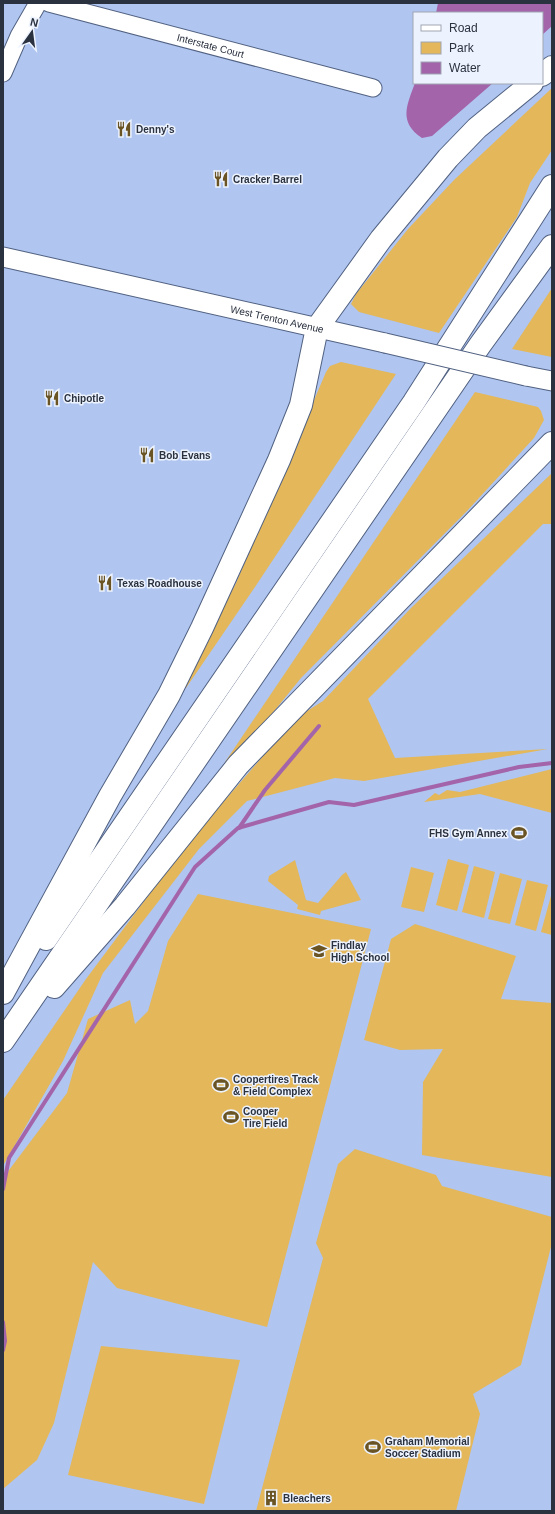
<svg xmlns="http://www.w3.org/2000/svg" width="555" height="1514" viewBox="0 0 555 1514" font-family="Helvetica,sans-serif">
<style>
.built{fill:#b0c6f1;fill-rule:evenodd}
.green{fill:#e3b75a}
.water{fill:#a464aa}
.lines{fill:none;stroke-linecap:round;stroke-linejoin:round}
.stream{stroke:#a464aa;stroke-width:4}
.secondary-casing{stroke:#516181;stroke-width:19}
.primary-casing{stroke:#516181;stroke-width:21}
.highway-casing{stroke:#516181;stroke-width:24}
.secondary{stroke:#fff;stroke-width:17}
.primary{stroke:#fff;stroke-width:19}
.highway{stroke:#fff;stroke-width:22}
.primary-bridge-casing{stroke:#516181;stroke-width:21;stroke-linecap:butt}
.primary-bridge{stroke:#fff;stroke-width:19}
.labels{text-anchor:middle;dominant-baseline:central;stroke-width:3;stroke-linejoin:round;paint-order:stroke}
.street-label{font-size:10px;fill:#2a313f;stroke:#edf3fe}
.poi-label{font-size:10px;font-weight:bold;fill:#2a313f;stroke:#edf3fe;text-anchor:start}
</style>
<rect width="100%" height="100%" fill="#bfd2f8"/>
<!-- built -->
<path class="built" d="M3 3H552V1511H3ZM414 13H542V83H414Z"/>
<!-- green -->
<g class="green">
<polygon points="552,88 552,150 530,183 517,217 439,333 359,312 351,304 356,294 408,229 454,180"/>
<polygon points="552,288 552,357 512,349"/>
<polygon points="341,362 396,374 257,584 186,688 183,686 236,583 326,372 330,366"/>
<polygon points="475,392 538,407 541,411 544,420 534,438 467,511 301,678 229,767 225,762"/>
<polygon points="552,473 552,524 543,524 368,699 395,758 548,749 364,781 335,778 247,801 199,849 103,973 63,1061 3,1166 3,1100 86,979 186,845 296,718 323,701 411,608"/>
<polygon points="552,769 552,813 480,794 424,802 435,793 439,795 447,790 460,792"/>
<polygon points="448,859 469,865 457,911 436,905"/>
<polygon points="295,860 306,900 318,903 342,875 346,872 361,900 321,911 320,915 297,909 298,905 268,881 269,876"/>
<polygon points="474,866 495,872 484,918 462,912"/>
<polygon points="411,867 434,873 424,912 401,907"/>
<polygon points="500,873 522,879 510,924 488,919"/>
<polygon points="527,880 548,885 536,931 515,925"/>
<polygon points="552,892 552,935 541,932"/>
<polygon points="198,894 371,929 267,1327 117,1288 93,1262 54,1423 37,1460 3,1489 3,1178 67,1093 88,1019 130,1000 135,1024 148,1011 168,941"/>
<polygon points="415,924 516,956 501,999 552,1003 552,1177 422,1155 423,1082 443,1049 400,1050 364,1040 391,939"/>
<polygon points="355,1149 436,1175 442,1186 552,1217 552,1243 521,1365 473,1394 480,1414 456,1511 256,1511 323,1258 316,1243 338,1164"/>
<polygon points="101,1346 240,1360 204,1504 68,1475"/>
</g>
<!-- water -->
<g class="water">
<polygon points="438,3 552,3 552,26 542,35 542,13 436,13"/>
<path d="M415 83H493L432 136 422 138C398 122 407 105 415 83Z"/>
</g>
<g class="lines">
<!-- stream -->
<g class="stream">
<polyline points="239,828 265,790 319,726"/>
<polyline points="3,1189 9,1158 195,867 238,828 329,802 354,805 519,767 552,763"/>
<polyline points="3,1322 5,1341 3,1350"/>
</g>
<defs>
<g id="secondary">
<path id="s1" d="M49 3 373 88"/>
<polyline points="3,73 19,36 38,3"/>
</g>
<g id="primary">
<path id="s2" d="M3 257 385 343"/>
<polyline points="526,376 552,381"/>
</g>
<g id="highway">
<polyline points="542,75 552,67"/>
<polyline points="46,939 414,402 552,186"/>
<polyline points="54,987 125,906 238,765 552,443"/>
<polyline points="3,993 110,796 169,695 202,628 279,460 301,405 317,328 381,239 448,158 477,128 532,83"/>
<polyline points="3,1041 480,345 552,246"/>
</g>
</defs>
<!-- secondary casing -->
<use href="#secondary" class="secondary-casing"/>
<!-- primary casing -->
<use href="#primary" class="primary-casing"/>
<!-- highway casing -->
<use href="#highway" class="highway-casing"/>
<!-- secondary -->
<use href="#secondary" class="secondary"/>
<!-- primary -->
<use href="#primary" class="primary"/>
<!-- highway -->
<use href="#highway" class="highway"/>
<defs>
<polyline id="primary-bridge" points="385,343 526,376"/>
</defs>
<!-- primary-bridge casing -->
<use href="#primary-bridge" class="primary-bridge-casing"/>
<!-- primary-bridge -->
<use href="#primary-bridge" class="primary-bridge"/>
</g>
<!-- icons -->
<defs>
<symbol id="restaurant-bare" viewBox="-9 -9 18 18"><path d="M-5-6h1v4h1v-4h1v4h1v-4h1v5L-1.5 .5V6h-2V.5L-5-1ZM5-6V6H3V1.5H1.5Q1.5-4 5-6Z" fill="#6a5423" stroke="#edf3fe" stroke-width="2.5" paint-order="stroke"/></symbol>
<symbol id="stadium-bare" viewBox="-9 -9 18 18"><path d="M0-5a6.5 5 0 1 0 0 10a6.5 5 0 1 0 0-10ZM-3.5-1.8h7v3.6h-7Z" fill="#6a5423" stroke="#edf3fe" stroke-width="2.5" paint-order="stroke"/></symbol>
<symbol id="school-bare" viewBox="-9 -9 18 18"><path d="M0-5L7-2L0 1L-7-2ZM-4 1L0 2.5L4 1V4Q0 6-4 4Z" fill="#6a5423" stroke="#edf3fe" stroke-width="2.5" paint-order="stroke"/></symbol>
<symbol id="building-bare" viewBox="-9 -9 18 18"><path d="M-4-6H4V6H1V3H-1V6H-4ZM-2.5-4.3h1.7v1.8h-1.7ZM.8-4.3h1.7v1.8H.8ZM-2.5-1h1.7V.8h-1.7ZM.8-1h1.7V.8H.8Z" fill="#6a5423" stroke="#edf3fe" stroke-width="2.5" paint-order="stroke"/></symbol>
</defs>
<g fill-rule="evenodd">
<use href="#restaurant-bare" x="113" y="118" width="22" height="22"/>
<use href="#restaurant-bare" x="210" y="168" width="22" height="22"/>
<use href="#restaurant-bare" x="41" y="387" width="22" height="22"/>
<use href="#restaurant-bare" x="136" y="444" width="22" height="22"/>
<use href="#restaurant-bare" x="94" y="572" width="22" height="22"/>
<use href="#stadium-bare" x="508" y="822" width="22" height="22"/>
<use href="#school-bare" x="308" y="940" width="22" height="22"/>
<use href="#stadium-bare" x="210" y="1074" width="22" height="22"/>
<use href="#stadium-bare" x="220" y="1106" width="22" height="22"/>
<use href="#stadium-bare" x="362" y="1436" width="22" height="22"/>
<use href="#building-bare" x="260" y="1487" width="22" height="22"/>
</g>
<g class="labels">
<!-- street labels -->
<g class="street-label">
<text stroke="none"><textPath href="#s1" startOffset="167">Interstate Court</textPath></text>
<text stroke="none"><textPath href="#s2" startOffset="281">West Trenton Avenue</textPath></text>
</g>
<!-- poi labels -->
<g class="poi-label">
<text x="136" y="129">Denny's</text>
<text x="233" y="179">Cracker Barrel</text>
<text x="64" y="398">Chipotle</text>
<text x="159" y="455">Bob Evans</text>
<text x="117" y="583">Texas Roadhouse</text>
<text x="507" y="833" text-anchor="end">FHS Gym Annex</text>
<text x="331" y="945">Findlay<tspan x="331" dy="12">High School</tspan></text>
<text x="233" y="1079">Coopertires Track<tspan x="233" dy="12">&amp; Field Complex</tspan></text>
<text x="243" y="1111">Cooper<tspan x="243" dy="12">Tire Field</tspan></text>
<text x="385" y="1441">Graham Memorial<tspan x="385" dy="12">Soccer Stadium</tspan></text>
<text x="283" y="1498">Bleachers</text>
</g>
</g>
<!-- border -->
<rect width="555" height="1514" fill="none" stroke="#2a313f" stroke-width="8"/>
<!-- legend -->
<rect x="413" y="12" width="130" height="72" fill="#edf3fe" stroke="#9fa5b2"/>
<rect x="421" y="25" width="20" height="6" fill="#ffffff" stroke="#9fa5b2"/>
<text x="449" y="32" font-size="12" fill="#2a313f">Road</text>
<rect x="421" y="42" width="20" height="12" fill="#e3b75a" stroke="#9fa5b2"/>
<text x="449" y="52" font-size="12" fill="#2a313f">Park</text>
<rect x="421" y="62" width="20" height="12" fill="#a464aa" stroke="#9fa5b2"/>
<text x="449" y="72" font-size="12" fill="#2a313f">Water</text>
<!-- north arrow -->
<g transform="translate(32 32) rotate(14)" stroke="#edf3fe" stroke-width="3" paint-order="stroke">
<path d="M0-3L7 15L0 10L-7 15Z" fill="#2a313f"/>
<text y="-6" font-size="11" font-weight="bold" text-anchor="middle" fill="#2a313f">N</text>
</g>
</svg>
